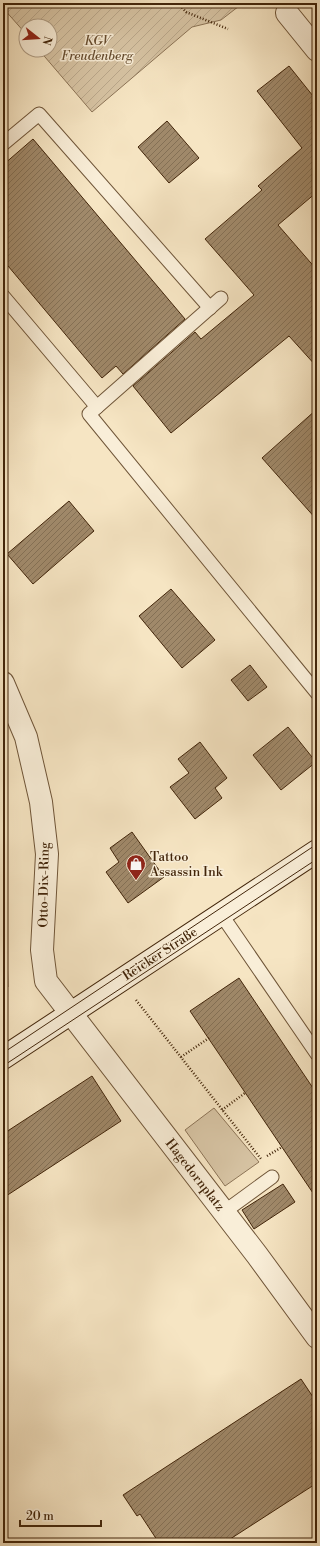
<svg xmlns="http://www.w3.org/2000/svg" width="320" height="1546" viewBox="0 0 320 1546" font-family="'Libre Bodoni',serif">
<style>
.green{fill:#d7c4a4;stroke:#8c7457}
.garden{fill:url(#garden-furrows);stroke:#8c7457}
.building{fill:url(#building-hatch);stroke:#42250a}
.lines{fill:none;stroke-linecap:round;stroke-linejoin:round}
.lane-casing{stroke:#6f5538;stroke-width:15}
.street-casing{stroke:#6f5538;stroke-width:24}
.secondary-casing{stroke:#42250a;stroke-width:24}
.path{stroke:#42250a;stroke-width:2.5;stroke-dasharray:1 2;stroke-linecap:butt}
.lane{stroke:#f9eed8;stroke-width:13}
.street{stroke:#f9eed8;stroke-width:22}
.secondary{stroke:#f9eed8;stroke-width:22}
.tram{stroke:#42250a;stroke-width:1}
.labels{text-anchor:middle;dominant-baseline:central;stroke-width:3;stroke-linejoin:round;paint-order:stroke}
.park-label{font-size:13px;font-style:italic;fill:#674d30;stroke:#f9eed8}
.poi-label{font-size:13px;fill:#42250a;stroke:#f9eed8;text-anchor:start}
.street-label{font-size:13px;fill:#42250a;stroke:#f9eed8}
</style>
<defs>
<pattern id="garden-furrows" width="10" height="10" patternUnits="userSpaceOnUse"><rect width="10" height="10" fill="#d7c4a4"/><path d="M-1 1l2-2M0 10L10 0M9 11l2-2" fill="none" stroke="#baa88c"/></pattern>
<pattern id="building-hatch" width="6" height="6" patternUnits="userSpaceOnUse"><rect width="6" height="6" fill="#a0896a"/><path d="M-1 1l2-2M0 6l6-6M5 7l2-2" fill="none" stroke="#847055"/></pattern>
</defs>
<rect width="100%" height="100%" fill="#f6e5c3"/>
<filter id="stains"><feTurbulence type="fractalNoise" baseFrequency=".005" numOctaves="4"/><feColorMatrix values="0 0 0 0 .2 0 0 0 0 .09 0 0 0 0 .02 0 0 0 .5 -.17"/></filter>
<radialGradient id="worn" r=".72"><stop offset=".6" stop-color="#630" stop-opacity="0"/><stop offset="1" stop-color="#630" stop-opacity=".3"/></radialGradient>
<!-- green -->
<g class="green">
<polygon points="3,948 7,952 8,987 3,991"/>
<polygon points="214,1108 259,1162 225,1186 185,1130"/>
</g>
<!-- garden -->
<polygon class="garden" points="3,3 243,3 221,20 192,27 92,112 39,50 50,50 50,26 26,26 26,34 3,8"/>
<!-- building -->
<g class="building">
<polygon points="289,66 317,101 317,192 278,225 317,270 317,367 289,336 171,433 133,386 195,332 201,339 254,295 205,239 262,190 258,186 302,148 257,91"/>
<polygon points="167,121 199,158 169,183 138,147"/>
<polygon points="33,139 185,319 123,374 116,366 102,378 3,260 3,165"/>
<polygon points="317,409 317,520 262,458"/>
<polygon points="69,501 94,531 33,584 7,554"/>
<polygon points="171,589 215,640 182,668 139,616"/>
<polygon points="250,665 267,687 248,701 231,680"/>
<polygon points="288,727 316,762 281,790 253,755"/>
<polygon points="200,742 227,778 215,788 222,798 195,819 170,787 189,773 178,759"/>
<polygon points="132,832 164,877 128,903 106,872 119,862 110,848"/>
<polygon points="239,978 317,1094 317,1199 190,1011"/>
<polygon points="92,1076 121,1121 3,1198 3,1134"/>
<polygon points="283,1184 295,1202 254,1229 242,1210"/>
<polygon points="301,1379 317,1403 317,1483 224,1543 159,1543 140,1514 137,1516 123,1495"/>
</g>
<g class="lines">
<defs>
<g id="lane">
<polyline points="3,144 39,114 210,308"/>
<polyline points="3,296 97,407"/>
<polyline points="221,298 89,414 317,693"/>
<polyline points="221,914 317,1054"/>
<polyline points="224,1212 272,1177"/>
</g>
<g id="street">
<polyline points="287,13 317,50"/>
<polyline points="3,683 26,737 41,802 47,854 42,950 46,981 257,1255 317,1337"/>
</g>
<polyline id="secondary" points="3,1058 317,851"/>
</defs>
<!-- lane casing -->
<use href="#lane" class="lane-casing"/>
<!-- street casing -->
<use href="#street" class="street-casing"/>
<!-- secondary casing -->
<use href="#secondary" class="secondary-casing"/>
<!-- path -->
<g class="path">
<polyline points="178,3 186,12 228,29"/>
<polyline points="136,1000 261,1159"/>
<polyline points="181,1057 209,1038"/>
<polyline points="222,1110 245,1093"/>
<polyline points="267,1156 282,1147"/>
</g>
<!-- lane -->
<use href="#lane" class="lane"/>
<!-- street -->
<use href="#street" class="street"/>
<!-- secondary -->
<use href="#secondary" class="secondary"/>
<!-- tram -->
<g class="tram">
<polyline points="3,1053 317,844"/>
<polyline points="3,1066 317,859"/>
</g>
</g>
<!-- icons -->
<defs>
<symbol id="shop-pin" viewBox="-11 -11 22 30"><path d="M0 17L-7.5 6A9.5 9.5 0 1 1 7.5 6Z" fill="#8f2418" stroke="#f9eed8"/><path d="M-5-2.5h2.3a2.7 3.5 0 0 1 5.4 0H5L5.5 6h-11ZM-1.5-2.5h3a1.5 2.3 0 0 0-3 0Z" fill="#fff"/></symbol>
</defs>
<g fill-rule="evenodd">
<use href="#shop-pin" x="125" y="853" width="22" height="30"/>
</g>
<g class="labels">
<!-- park labels -->
<g class="park-label">
<text x="97" y="41">KGV<tspan x="97" dy="15">Freudenberg</tspan></text>
</g>
<!-- poi labels -->
<g class="poi-label">
<text x="150" y="857">Tattoo<tspan x="150" dy="15">Assassin Ink</tspan></text>
</g>
<!-- street labels -->
<g class="street-label">
<text transform="translate(44 885) rotate(-89)">Otto-Dix-Ring</text>
<text transform="translate(160 954) rotate(-33)">Reicker Straße</text>
<text transform="translate(195 1175) rotate(52)">Hagedornplatz</text>
</g>
</g>
<!-- margin -->
<rect width="320" height="1546" fill="none" stroke="#f6e5c3" stroke-width="16"/>
<rect x="4" y="4" width="312" height="1538" fill="none" stroke="#42250a" stroke-width="2"/>
<rect x="8" y="8" width="304" height="1530" fill="none" stroke="#42250a"/>
<!-- north arrow -->
<g transform="translate(38 38) rotate(107)"><circle r="19" fill="#f9eed8" stroke="#b09e86"/>
<path d="M0-3L7 15L0 10L-7 15Z" fill="#8f2418"/>
<text y="-6" font-size="11" font-weight="bold" text-anchor="middle" fill="#42250a">N</text>
</g>
<!-- scale -->
<path d="M20 1520v6h81v-6" fill="none" stroke="#42250a" stroke-width="2"/>
<text x="26" y="1520" font-size="12" fill="#42250a" stroke="#f9eed8" stroke-width="3" paint-order="stroke">20 m</text>
<rect width="100%" height="100%" filter="url(#stains)"/>
<rect width="100%" height="100%" fill="url(#worn)"/>
</svg>
